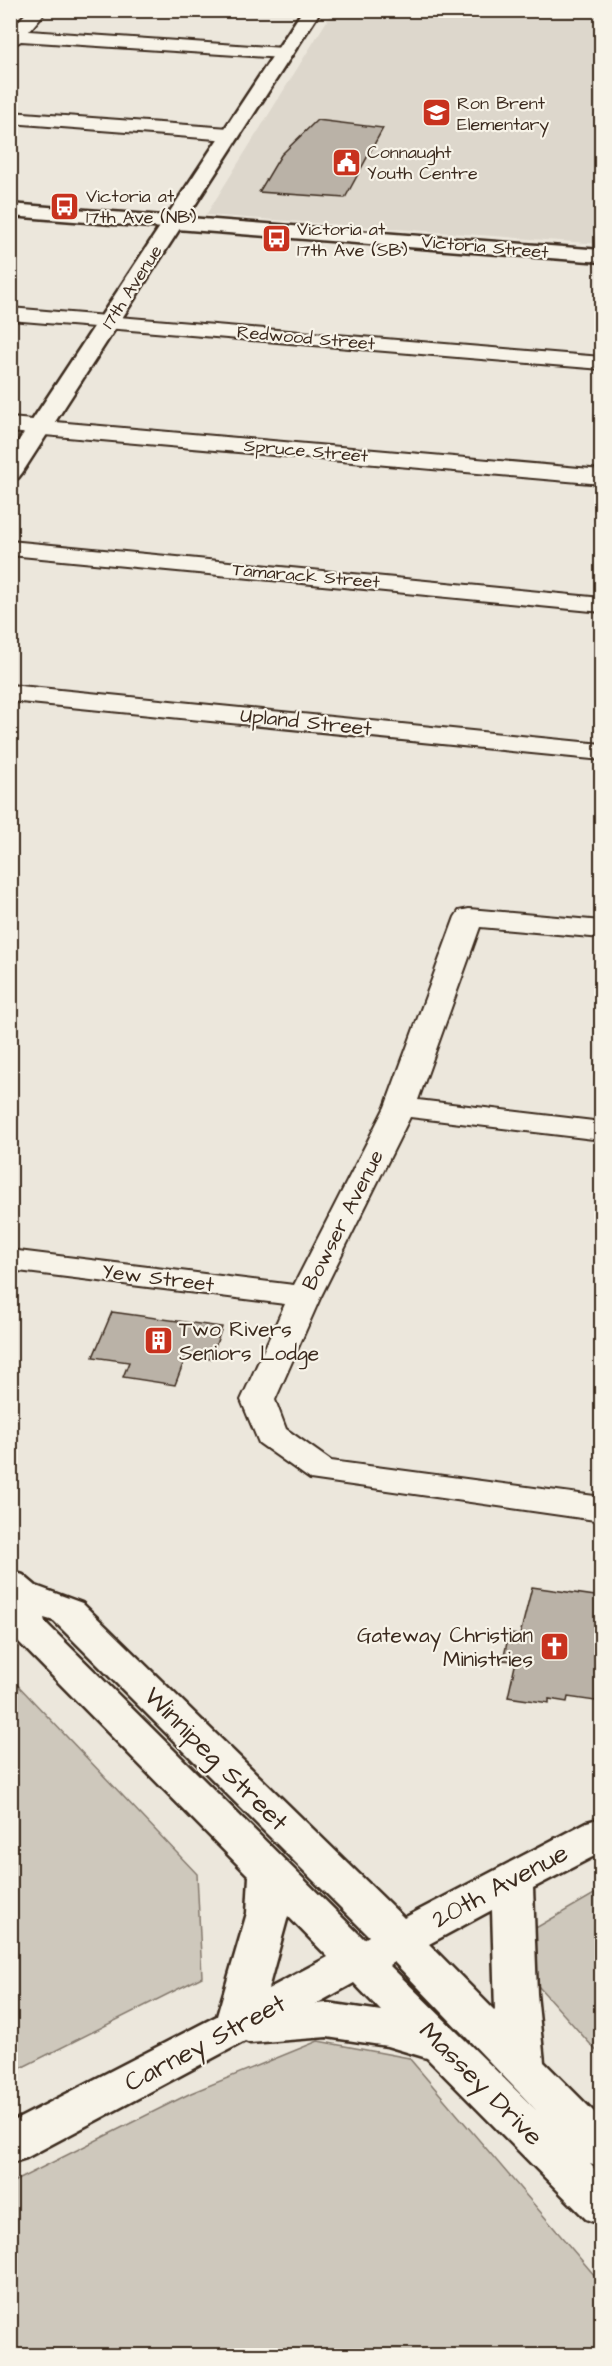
<svg xmlns="http://www.w3.org/2000/svg" width="612" height="2366" viewBox="0 0 612 2366" font-family="'Architects Daughter',sans-serif">
<style>
.built{fill:#ddd7cc}
.green{fill:#cec8bc;stroke:#84796d;stroke-width:1.5}
.building{fill:#bab2a7;stroke:#3b2a1e;stroke-width:1.5}
.lines{fill:none;stroke-linecap:round;stroke-linejoin:round}
.street-casing{stroke:#3b2a1e;stroke-width:4}
.secondary-casing{stroke:#3b2a1e;stroke-width:5}
.highway-casing{stroke:#3b2a1e;stroke-width:5}
.street{fill:#f7f3e8;fill-rule:evenodd}
.secondary{fill:#f7f3e8;fill-rule:evenodd}
.highway{fill:#f7f3e8;fill-rule:evenodd}
.labels{text-anchor:middle;dominant-baseline:central;stroke-width:4.5;stroke-linejoin:round;paint-order:stroke}
.far-poi-label{font-size:18px;fill:#3b2a1e;stroke:#f7f3e8;text-anchor:start}
.far-street-label{font-size:18px;fill:#3b2a1e;stroke:#f7f3e8}
.street-label{font-size:21px;fill:#3b2a1e;stroke:#f7f3e8}
.poi-label{font-size:21px;fill:#3b2a1e;stroke:#f7f3e8;text-anchor:start}
.near-street-label{font-size:26px;fill:#3b2a1e;stroke:#f7f3e8}
</style>
<rect width="100%" height="100%" fill="#ece7dc"/>
<filter id="ink" filterUnits="userSpaceOnUse"><feTurbulence type="fractalNoise" baseFrequency=".0167" numOctaves="2"/><feDisplacementMap in="SourceGraphic" scale="12" xChannelSelector="R" yChannelSelector="G"/><feConvolveMatrix kernelMatrix="1 2 1 2 8 2 1 2 1" color-interpolation-filters="sRGB"/></filter>
<g filter="url(#ink)">
<!-- built -->
<polygon class="built" points="333,11 601,11 601,244 206,215"/>
<!-- green -->
<g class="green">
<polygon points="11,1678 197,1874 202,1977 11,2073"/>
<polygon points="601,1890 601,2056 503,1947"/>
<polygon points="318,2041 409,2058 601,2283 601,2355 11,2355 11,2183 191,2093"/>
</g>
<!-- building -->
<g class="building">
<polygon points="317,120 383,128 345,198 259,192 281,155"/>
<polygon points="112,1312 222,1327 211,1359 186,1356 175,1385 123,1377 129,1362 93,1357"/>
<polygon points="532,1587 602,1597 602,1702 568,1697 567,1702 549,1699 549,1703 508,1697 516,1661 503,1660 509,1634 520,1635"/>
</g>
<g class="lines">
<defs>
<g id="street">
<polygon points="29,10 47,10 29,31 283,48 289,49 292,53 289,57 283,58 21,41 10,47 10,30"/>
<polygon points="10,112 229,128 236,130 238,134 236,138 229,140 10,123"/>
<polygon points="10,308 602,357 602,369 10,320"/>
<polygon points="10,418 602,470 602,484 10,432"/>
<polygon points="10,541 602,598 602,612 10,555"/>
<polygon points="10,685 602,744 602,760 10,701"/>
<polygon points="469,909 602,921 602,938 480,927 418,1100 602,1122 602,1140 410,1117 321,1296 275,1400 286,1429 331,1461 602,1497 602,1521 310,1479 259,1443 241,1400 285,1304 10,1270 10,1250 294,1285 385,1107 455,917 459,911"/>
</g>
<g id="secondary">
<polygon points="303,10 321,10 22,473 18,478 10,480 10,454"/>
<path d="M10 1571 23 1575 36 1586 82 1603 404 1918 587 1822 602 1818V1852L533 1888 537 1994 544 2062 602 2120V2168L590 2164 602 2176V2225L586 2219 427 2058 387 2046 327 2037 250 2043 245 2041 26 2158 10 2163V2123L217 2016 247 1913 249 1876 12 1635ZM44 1618 54 1621 369 1936 364 1939 45 1622ZM492 1910 495 2011 429 1944ZM288 1916 328 1957 268 1989ZM394 1962 536 2110 389 1965ZM354 1983 381 2011 327 2003 316 2004Z"/>
</g>
<polygon id="highway" points="10,204 602,250 602,262 10,216"/>
</defs>
<!-- street casing -->
<use href="#street" class="street-casing"/>
<!-- secondary casing -->
<use href="#secondary" class="secondary-casing"/>
<!-- highway casing -->
<use href="#highway" class="highway-casing"/>
<!-- street -->
<use href="#street" class="street"/>
<!-- secondary -->
<use href="#secondary" class="secondary"/>
<!-- highway -->
<use href="#highway" class="highway"/>
</g>
</g>
<!-- icons -->
<defs>
<symbol id="school-square" viewBox="-11 -11 22 22"><rect x="-9" y="-9" width="18" height="18" rx="4" fill="#c8321e" stroke="#f7f3e8"/><path d="M0-5L7-2L0 1L-7-2ZM-4 1L0 2.5L4 1V4Q0 6-4 4Z" fill="#fff"/></symbol>
<symbol id="civic-square" viewBox="-11 -11 22 22"><rect x="-9" y="-9" width="18" height="18" rx="4" fill="#c8321e" stroke="#f7f3e8"/><path d="M-.6-6.5H3V-4.5H.6V-3L4-1V1h2V6H-6V1h2V-1L-.6-3ZM-1.2 2.5V6h2.4V2.5Z" fill="#fff"/></symbol>
<symbol id="bus-square" viewBox="-11 -11 22 22"><rect x="-9" y="-9" width="18" height="18" rx="4" fill="#c8321e" stroke="#f7f3e8"/><path d="M-5-6H5V4H4V6H2V4H-2V6H-4V4H-5ZM-3.5-4V0h7V-4ZM-3.5 1.2v1.5H-2V1.2ZM2 1.2v1.5H3.5V1.2Z" fill="#fff"/></symbol>
<symbol id="building-square" viewBox="-11 -11 22 22"><rect x="-9" y="-9" width="18" height="18" rx="4" fill="#c8321e" stroke="#f7f3e8"/><path d="M-4-6H4V6H1V3H-1V6H-4ZM-2.5-4.3h1.7v1.8h-1.7ZM.8-4.3h1.7v1.8H.8ZM-2.5-1h1.7V.8h-1.7ZM.8-1h1.7V.8H.8Z" fill="#fff"/></symbol>
<symbol id="church-square" viewBox="-11 -11 22 22"><rect x="-9" y="-9" width="18" height="18" rx="4" fill="#c8321e" stroke="#f7f3e8"/><path d="M-1.2-6h2.4v3.5h3.3v2.4h-3.3V6h-2.4V-.1h-3.3v-2.4h3.3Z" fill="#fff"/></symbol>
</defs>
<g fill-rule="evenodd">
<use href="#school-square" x="420" y="96" width="33" height="33"/>
<use href="#civic-square" x="330" y="146" width="33" height="33"/>
<use href="#bus-square" x="48" y="190" width="33" height="33"/>
<use href="#bus-square" x="260" y="222" width="33" height="33"/>
<use href="#building-square" x="142" y="1324" width="33" height="33"/>
<use href="#church-square" x="538" y="1630" width="33" height="33"/>
</g>
<g class="labels">
<!-- far-poi labels -->
<g class="far-poi-label">
<text x="457" y="103">Ron Brent<tspan x="457" dy="21">Elementary</tspan></text>
<text x="367" y="152">Connaught<tspan x="367" dy="21">Youth Centre</tspan></text>
<text x="86" y="196">Victoria at<tspan x="86" dy="21">17th Ave (NB)</tspan></text>
<text x="297" y="229">Victoria at<tspan x="297" dy="21">17th Ave (SB)</tspan></text>
</g>
<!-- far-street labels -->
<g class="far-street-label">
<text transform="translate(485 247) rotate(5)">Victoria Street</text>
<text transform="translate(132 287) rotate(-57)">17th Avenue</text>
<text transform="translate(306 338) rotate(5)">Redwood Street</text>
<text transform="translate(306 451) rotate(5)">Spruce Street</text>
<text transform="translate(306 576) rotate(5)">Tamarack Street</text>
</g>
<!-- street labels -->
<g class="street-label">
<text transform="translate(306 722) rotate(6)">Upland Street</text>
<text transform="translate(343 1220) rotate(-63)">Bowser Avenue</text>
<text transform="translate(158 1278) rotate(7)">Yew Street</text>
</g>
<!-- poi labels -->
<g class="poi-label">
<text x="179" y="1329">Two Rivers<tspan x="179" dy="24">Seniors Lodge</tspan></text>
<text x="533" y="1635" text-anchor="end">Gateway Christian<tspan x="533" dy="24">Ministries</tspan></text>
</g>
<!-- near-street labels -->
<g class="near-street-label">
<text transform="translate(216 1759) rotate(45)">Winnipeg Street</text>
<text transform="translate(500 1886) rotate(-28)">20th Avenue</text>
<text transform="translate(205 2043) rotate(-28)">Carney Street</text>
<text transform="translate(481 2084) rotate(45)">Massey Drive</text>
</g>
</g>
<!-- margin -->
<rect width="612" height="2366" fill="none" stroke="#f7f3e8" stroke-width="36"/>
<rect x="18" y="18" width="576" height="2330" fill="none" stroke="#3b2a1e" stroke-width="2" filter="url(#ink)"/>
</svg>
